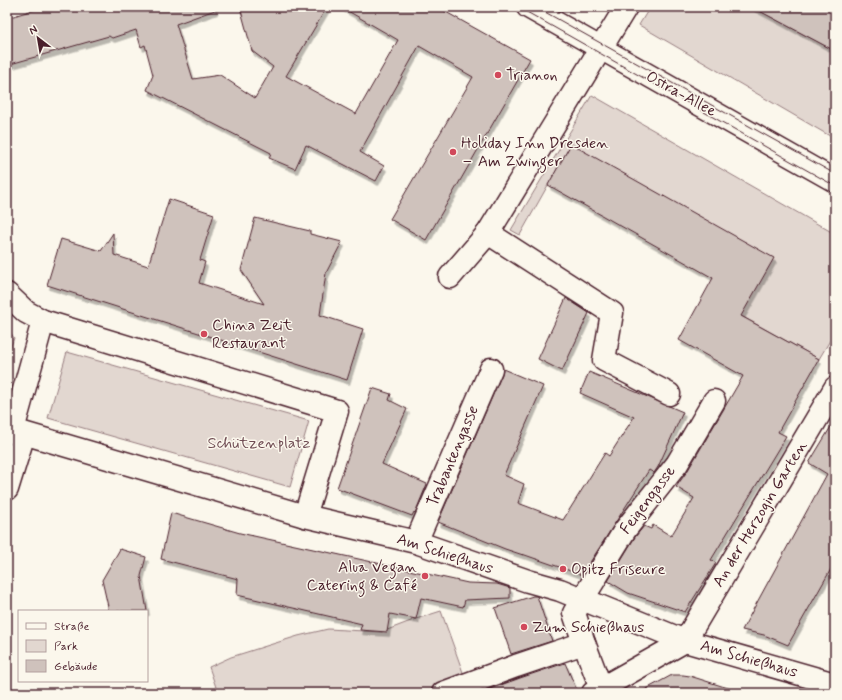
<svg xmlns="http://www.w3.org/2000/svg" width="842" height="700" viewBox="0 0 842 700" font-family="Mynerve,sans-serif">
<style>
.green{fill:#e2d7d0;stroke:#967b7e}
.building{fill:#cfc2bc;stroke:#4a1f2b;filter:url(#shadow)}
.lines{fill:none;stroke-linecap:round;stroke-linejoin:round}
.minor-casing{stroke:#4a1f2b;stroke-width:25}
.minor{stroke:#fbf7ec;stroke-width:22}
.tram{stroke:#4a1f2b;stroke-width:1}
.poi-dot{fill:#d1495b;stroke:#fbf7ec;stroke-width:1.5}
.labels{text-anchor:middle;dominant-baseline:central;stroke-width:3;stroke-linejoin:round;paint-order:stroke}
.poi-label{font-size:16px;fill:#4a1f2b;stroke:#fbf7ec;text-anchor:start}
.street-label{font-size:16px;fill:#4a1f2b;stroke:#fbf7ec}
.park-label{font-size:16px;fill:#704d54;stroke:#fbf7ec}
</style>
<defs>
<filter id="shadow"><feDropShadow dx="2.5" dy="4.5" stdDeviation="0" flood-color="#0004"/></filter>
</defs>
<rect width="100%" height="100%" fill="#fbf7ec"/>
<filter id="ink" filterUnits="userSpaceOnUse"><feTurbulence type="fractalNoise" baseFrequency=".025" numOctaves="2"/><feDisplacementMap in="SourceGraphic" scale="8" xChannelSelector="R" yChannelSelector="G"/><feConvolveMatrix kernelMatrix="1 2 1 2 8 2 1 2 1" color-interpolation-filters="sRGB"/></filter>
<g filter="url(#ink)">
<!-- green -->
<g class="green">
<polygon points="650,7 752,7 835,51 835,139 639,25"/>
<polygon points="592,95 835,234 835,332 819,359 727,308 737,292 571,144 520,235 511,230"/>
<polygon points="7,327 14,338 7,357"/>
<polygon points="67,352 309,421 290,487 48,418"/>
<polygon points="441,611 465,678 426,693 218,693 209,667 231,657 298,636 328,629 382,632 416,619"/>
</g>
<!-- building -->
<g class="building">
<polygon points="43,7 215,7 215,10 176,24 193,79 220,75 255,98 273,67 252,51 240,7 327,7 286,76 356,114 398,40 341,7 437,7 530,59 426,240 390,219 473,77 419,46 360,152 384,166 376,181 306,145 295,169 269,158 271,153 147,90 153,75 145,45 141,47 136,30 112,38 109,36 7,65 7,18"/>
<polygon points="752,7 835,7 835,51"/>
<polygon points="571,144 774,258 741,316 819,359 778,432 786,436 711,560 716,563 685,612 628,593 608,581 635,537 644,526 651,529 653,525 671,536 694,498 676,487 688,470 743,376 679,340 713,278 548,185"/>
<polygon points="169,199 214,214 200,260 205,262 199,283 264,304 241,270 255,218 310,231 310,234 342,242 326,273 320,315 363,329 347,380 47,285 61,239 101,251 113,233 114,255 148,266"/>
<polygon points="566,298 589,313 562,371 538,359"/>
<polygon points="503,369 543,386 504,475 524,484 518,503 563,520 605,453 609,456 634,417 580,393 589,372 683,412 658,467 654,473 649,470 582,575 522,554 523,555 505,549 438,522 502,374"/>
<polygon points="372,388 391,394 389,400 407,409 382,464 427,484 415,513 414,512 412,516 337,488"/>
<polygon points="835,420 835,562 788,645 764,635 742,630 827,474 809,463"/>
<polygon points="171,513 240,533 468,583 497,584 510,588 510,598 465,600 463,607 421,598 416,619 390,614 387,632 360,630 362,624 237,595 238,579 161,559"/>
<polygon points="120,549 146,557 141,576 147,611 109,611 102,580"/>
<polygon points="533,596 537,596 552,641 511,654 495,608"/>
<polygon points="565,663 578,693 479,693 520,678"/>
<polygon points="672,675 683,675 690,676 731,689 730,693 639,693"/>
</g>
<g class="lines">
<defs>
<g id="minor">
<polyline points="528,7 835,181"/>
<polyline points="488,233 612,313 604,360 669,394"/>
<polyline points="450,277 488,233 626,7"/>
<polyline points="7,294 26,312 43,321 337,411 305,516"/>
<polyline points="13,430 43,321"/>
<polyline points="7,432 13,430 305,516 416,542 528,581 560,590 685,641 835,684"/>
<polyline points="7,489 24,434"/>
<polyline points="416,542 491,369"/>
<polyline points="601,688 584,643 574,613 625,530 677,464 714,401"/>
<polyline points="443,693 516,666 584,643"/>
<polyline points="593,693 685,641 835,388"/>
</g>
</defs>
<!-- minor casing -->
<use href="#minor" class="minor-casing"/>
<!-- minor -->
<use href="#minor" class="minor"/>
<!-- tram -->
<g class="tram">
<polyline points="518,7 835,186"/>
<polyline points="536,7 835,174"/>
</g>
</g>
</g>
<!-- markers -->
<g class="poi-dot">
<circle cx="498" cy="75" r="4"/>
<circle cx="453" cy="152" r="4"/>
<circle cx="204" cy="334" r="4"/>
<circle cx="563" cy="569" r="4"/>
<circle cx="425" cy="576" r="4"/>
<circle cx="524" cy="627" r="4"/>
</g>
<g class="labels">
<!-- poi labels -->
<g class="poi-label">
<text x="506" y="75">Trianon</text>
<text x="461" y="143">Holiday Inn Dresden<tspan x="461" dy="18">– Am Zwinger</tspan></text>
<text x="212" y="325">China Zeit<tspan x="212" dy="18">Restaurant</tspan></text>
<text x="417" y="567" text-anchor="end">Alua Vegan<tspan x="417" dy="18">Catering &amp; Café</tspan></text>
<text x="571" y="569">Opitz Friseure</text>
<text x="532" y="627">Zum Schießhaus</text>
</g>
<!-- street labels -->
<g class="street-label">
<text transform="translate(681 94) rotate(29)">Ostra-Allee</text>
<text transform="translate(453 456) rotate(-67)">Trabantengasse</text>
<text transform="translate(648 500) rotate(-53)">Feigengasse</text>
<text transform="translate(760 514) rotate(-59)">An der Herzogin Garten</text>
<text transform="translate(445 554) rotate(18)">Am Schießhaus</text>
<text transform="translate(749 659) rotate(16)">Am Schießhaus</text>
</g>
<!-- park labels -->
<g class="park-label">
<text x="259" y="443">Schützenplatz</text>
</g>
</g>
<!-- margin -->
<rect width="842" height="700" fill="none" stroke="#fbf7ec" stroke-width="24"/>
<rect x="12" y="12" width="818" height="676" fill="none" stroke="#4a1f2b" stroke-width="1.5" filter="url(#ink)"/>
<!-- legend -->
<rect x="18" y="610" width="130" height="72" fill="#fbf7ec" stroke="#b4a19f"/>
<rect x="26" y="623" width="20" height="6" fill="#fbf7ec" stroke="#b4a19f"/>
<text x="54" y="630" font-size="12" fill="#4a1f2b">Straße</text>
<rect x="26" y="640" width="20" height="12" fill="#e2d7d0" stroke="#b4a19f"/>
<text x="54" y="650" font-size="12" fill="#4a1f2b">Park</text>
<rect x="26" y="660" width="20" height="12" fill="#cfc2bc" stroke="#b4a19f"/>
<text x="54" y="670" font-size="12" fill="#4a1f2b">Gebäude</text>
<!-- north arrow -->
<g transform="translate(38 38) rotate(329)" stroke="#fbf7ec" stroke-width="3" paint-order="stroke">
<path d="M0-3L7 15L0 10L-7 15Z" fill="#4a1f2b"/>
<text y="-6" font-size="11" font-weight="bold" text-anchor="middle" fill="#4a1f2b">N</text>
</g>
</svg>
